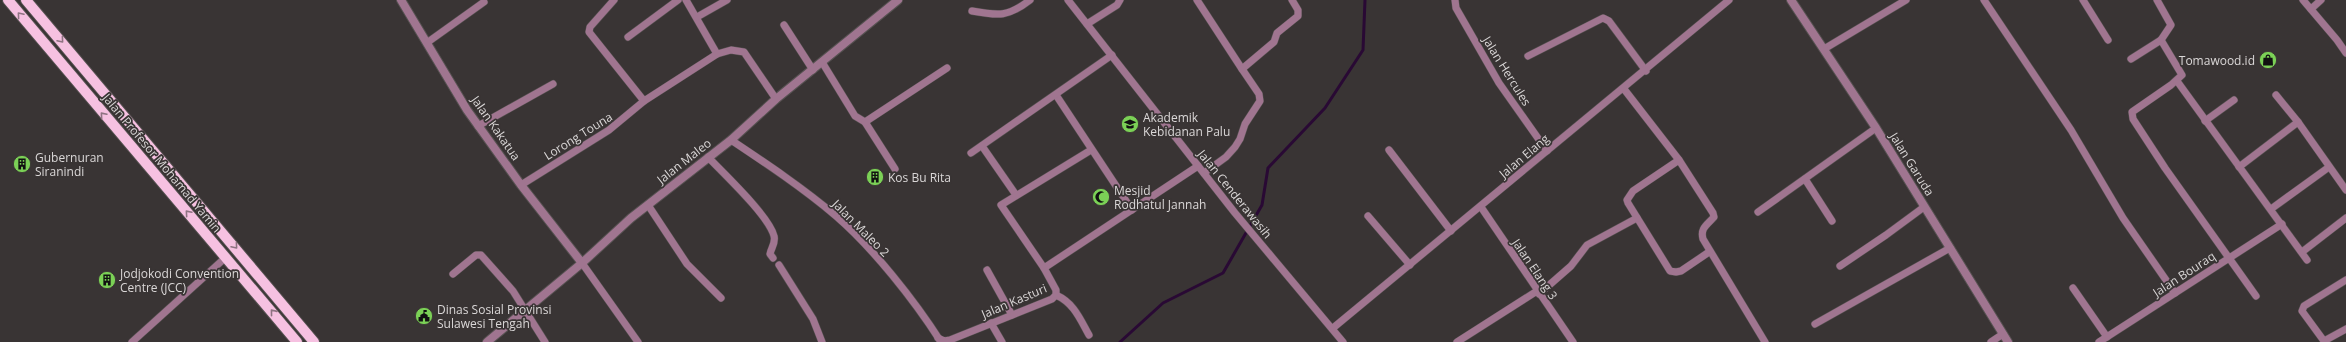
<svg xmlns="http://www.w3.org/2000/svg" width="2346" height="342" viewBox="0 0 2346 342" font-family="'Open Sans',sans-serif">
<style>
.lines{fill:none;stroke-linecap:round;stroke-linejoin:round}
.stream{stroke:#290934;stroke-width:3}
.minor-casing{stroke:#565151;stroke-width:8}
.tertiary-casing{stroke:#565151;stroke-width:10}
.primary-casing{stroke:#565151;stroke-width:12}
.minor{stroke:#a07590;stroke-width:7}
.tertiary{stroke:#a07590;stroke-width:8}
.primary{stroke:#f6c1e1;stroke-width:10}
.oneway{stroke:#8e7382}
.labels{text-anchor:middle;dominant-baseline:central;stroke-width:3.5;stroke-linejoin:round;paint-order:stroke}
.poi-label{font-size:12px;fill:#dad7d7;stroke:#393434;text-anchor:start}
.street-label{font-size:12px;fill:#dad7d7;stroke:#393434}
</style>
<rect width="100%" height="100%" fill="#393434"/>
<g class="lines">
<!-- stream -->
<polyline class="stream" points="1120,342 1163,303 1223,273 1262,205 1268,168 1325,108 1363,50 1365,0"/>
<defs>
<g id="minor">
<polyline points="614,0 590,27 589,32 644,101"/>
<polyline points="686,0 717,54"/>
<polyline points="1068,0 1235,213 1343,342"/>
<polyline points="1197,0 1242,69 1274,42 1277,33 1298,16 1298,10 1292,0"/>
<polyline points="1455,0 1456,8 1499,83 1547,151"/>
<polyline points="1984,0 2071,130 2123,218 2175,293"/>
<polyline points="2083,0 2108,40"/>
<polyline points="2157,0 2171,25 2161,40"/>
<polyline points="2303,0 2337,40 2346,53"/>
<polyline points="2311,9 2321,0"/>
<path d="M972 11C999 16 1008 17 1030 0"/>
<polyline points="697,17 727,0"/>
<polyline points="1087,24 1117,5 1120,0"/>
<polyline points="784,25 813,70"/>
<polyline points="628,37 678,0"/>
<polyline points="428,42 484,2"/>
<polyline points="1824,49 1906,0"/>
<polyline points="1528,56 1603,18 1609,21 1646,71"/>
<polyline points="2131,59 2161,40 2182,75 2171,85 2132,112 2133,119 2165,168 2256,296"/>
<polyline points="822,62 855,116 865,122 895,169"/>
<polyline points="2177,81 2307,260"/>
<path d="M1624 89 1679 160 1713 213 1714 217C1707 225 1700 228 1703 239L1765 342"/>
<polyline points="1056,95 1132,210"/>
<polyline points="2276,95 2298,122"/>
<polyline points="2205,121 2234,100"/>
<polyline points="865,122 947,68"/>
<polyline points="478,126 553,84"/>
<path d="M731 140C767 164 803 188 836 216 873 248 915 301 941 342"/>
<polyline points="982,146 1016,195"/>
<polyline points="1389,150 1451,231"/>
<polyline points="971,153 1112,55"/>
<path d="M708 157C724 174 769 216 774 236 776 243 771 248 770 254L773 258"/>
<polyline points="1679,160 1633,191 1627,200 1628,203 1670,271 1676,272 1681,271 1709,252"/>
<polyline points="2239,167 2298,122 2346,190"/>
<polyline points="1204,173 1226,157 1235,147 1240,139 1245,124 1260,101 1259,94 1242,69"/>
<polyline points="1805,179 1832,221"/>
<polyline points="521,185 609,130 644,101 717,54 731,50 744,52 776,99"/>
<polyline points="648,205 687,264 721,298"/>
<polyline points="1481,207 1573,342"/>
<polyline points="2271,209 2329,167"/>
<polyline points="1758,212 1876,128"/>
<polyline points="1368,216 1410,265"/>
<polyline points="2302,252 2346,218"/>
<polyline points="582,263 638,342"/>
<polyline points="779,265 813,319 822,342"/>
<polyline points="1840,266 1886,235 1924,207"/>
<polyline points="1044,268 1001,205 1091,150"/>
<polyline points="987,270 1012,315"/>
<polyline points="453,274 476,255 481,255 513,291 545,342"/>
<polyline points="2346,280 2304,306 2302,311 2324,341 2346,329"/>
<polyline points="2073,288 2107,337"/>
<polyline points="1539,294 1571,266 1587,245 1637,218"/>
<path d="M1056 295C1074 303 1080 319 1089 335"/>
<polyline points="991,323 1002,342"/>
<polyline points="1815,324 1950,248"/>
<polyline points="1333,328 1729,0"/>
<polyline points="938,338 944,341 950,340 1052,299 1056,295 1056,290 1044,268 1198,166"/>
<polyline points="132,342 225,258"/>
<polyline points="1457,342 1537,291"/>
<polyline points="1991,342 2003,334"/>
<polyline points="2099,342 2282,224"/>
</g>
<g id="tertiary">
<polyline points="401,0 467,110 521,185 582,263"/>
<polyline points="1791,0 1876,128 2008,342"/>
<polyline points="487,342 582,263 631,218 731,140 776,99 898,0"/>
</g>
<g id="primary">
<polyline points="8,0 297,342"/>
<polyline points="26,0 314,342"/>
</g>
</defs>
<!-- minor casing -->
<use href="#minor" class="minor-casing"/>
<!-- tertiary casing -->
<use href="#tertiary" class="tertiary-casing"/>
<!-- primary casing -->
<use href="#primary" class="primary-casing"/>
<!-- minor -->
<use href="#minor" class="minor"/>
<!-- tertiary -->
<use href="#tertiary" class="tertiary"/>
<!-- primary -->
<use href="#primary" class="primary"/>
</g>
<!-- one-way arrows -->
<defs><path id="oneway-chevron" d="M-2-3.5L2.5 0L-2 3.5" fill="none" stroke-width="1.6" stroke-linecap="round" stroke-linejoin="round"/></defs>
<g class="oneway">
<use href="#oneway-chevron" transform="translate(20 15) rotate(-130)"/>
<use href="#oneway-chevron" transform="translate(61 40) rotate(50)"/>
<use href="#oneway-chevron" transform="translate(103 115) rotate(-131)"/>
<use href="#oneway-chevron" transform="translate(188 213) rotate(-131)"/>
<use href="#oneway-chevron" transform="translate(235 246) rotate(50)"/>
<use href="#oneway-chevron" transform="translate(273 312) rotate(-129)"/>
</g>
<!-- icons -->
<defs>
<symbol id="shop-disc" viewBox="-11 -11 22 22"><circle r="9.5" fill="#7bd156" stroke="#393434"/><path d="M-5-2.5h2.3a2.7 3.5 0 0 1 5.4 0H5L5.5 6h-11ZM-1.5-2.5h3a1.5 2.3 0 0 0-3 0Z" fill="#111"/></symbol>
<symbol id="university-disc" viewBox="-11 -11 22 22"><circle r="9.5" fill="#7bd156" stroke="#393434"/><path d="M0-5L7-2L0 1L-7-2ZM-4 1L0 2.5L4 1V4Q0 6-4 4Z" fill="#111"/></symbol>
<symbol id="building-disc" viewBox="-11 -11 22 22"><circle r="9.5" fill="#7bd156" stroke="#393434"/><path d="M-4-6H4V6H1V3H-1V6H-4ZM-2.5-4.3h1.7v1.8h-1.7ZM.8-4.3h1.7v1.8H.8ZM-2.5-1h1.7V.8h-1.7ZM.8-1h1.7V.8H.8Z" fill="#111"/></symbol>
<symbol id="mosque-disc" viewBox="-11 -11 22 22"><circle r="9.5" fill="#7bd156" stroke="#393434"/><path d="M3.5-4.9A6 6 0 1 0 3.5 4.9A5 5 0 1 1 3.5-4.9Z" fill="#111"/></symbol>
<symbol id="civic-disc" viewBox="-11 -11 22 22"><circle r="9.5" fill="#7bd156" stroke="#393434"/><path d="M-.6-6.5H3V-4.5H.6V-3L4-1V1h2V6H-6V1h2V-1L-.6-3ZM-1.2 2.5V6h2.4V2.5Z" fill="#111"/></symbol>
</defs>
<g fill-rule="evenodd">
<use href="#shop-disc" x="2258" y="50" width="20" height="20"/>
<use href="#university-disc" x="1120" y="114" width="20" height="20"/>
<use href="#building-disc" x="12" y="154" width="20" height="20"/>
<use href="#building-disc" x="865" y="167" width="20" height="20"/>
<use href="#mosque-disc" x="1091" y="187" width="20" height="20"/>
<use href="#building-disc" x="97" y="270" width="20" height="20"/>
<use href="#civic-disc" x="414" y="306" width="20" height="20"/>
</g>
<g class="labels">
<!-- poi labels -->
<g class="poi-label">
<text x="2255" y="60" text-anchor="end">Tomawood.id</text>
<text x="1143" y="117">Akademik<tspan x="1143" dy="14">Kebidanan Palu</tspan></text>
<text x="35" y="157">Gubernuran<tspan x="35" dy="14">Siranindi</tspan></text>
<text x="888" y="177">Kos Bu Rita</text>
<text x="1114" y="190">Mesjid<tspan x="1114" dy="14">Rodhatul Jannah</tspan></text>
<text x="120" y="273">Jodjokodi Convention<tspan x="120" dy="14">Centre (JCC)</tspan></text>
<text x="437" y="309">Dinas Sosial Provinsi<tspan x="437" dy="14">Sulawesi Tengah</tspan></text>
</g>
<!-- street labels -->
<g class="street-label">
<text transform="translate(1507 71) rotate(58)">Jalan Hercules</text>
<text transform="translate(496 128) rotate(55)">Jalan Kakatua</text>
<text transform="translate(578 136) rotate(-32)">Lorong Touna</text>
<text transform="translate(1524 156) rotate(-40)">Jalan Elang</text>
<text transform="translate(684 161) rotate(-38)">Jalan Maleo</text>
<text transform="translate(162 163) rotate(50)">Jalan Profesor Mohamad Yamin</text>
<text transform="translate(1912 164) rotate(58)">Jalan Garuda</text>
<text transform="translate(1235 194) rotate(51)">Jalan Cenderawasih</text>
<text transform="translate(861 228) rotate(45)">Jalan Maleo 2</text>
<text transform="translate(1535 269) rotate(56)">Jalan Elang 3</text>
<text transform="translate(2184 274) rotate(-33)">Jalan Bouraq</text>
<text transform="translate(1014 301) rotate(-23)">Jalan Kasturi</text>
</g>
</g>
</svg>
